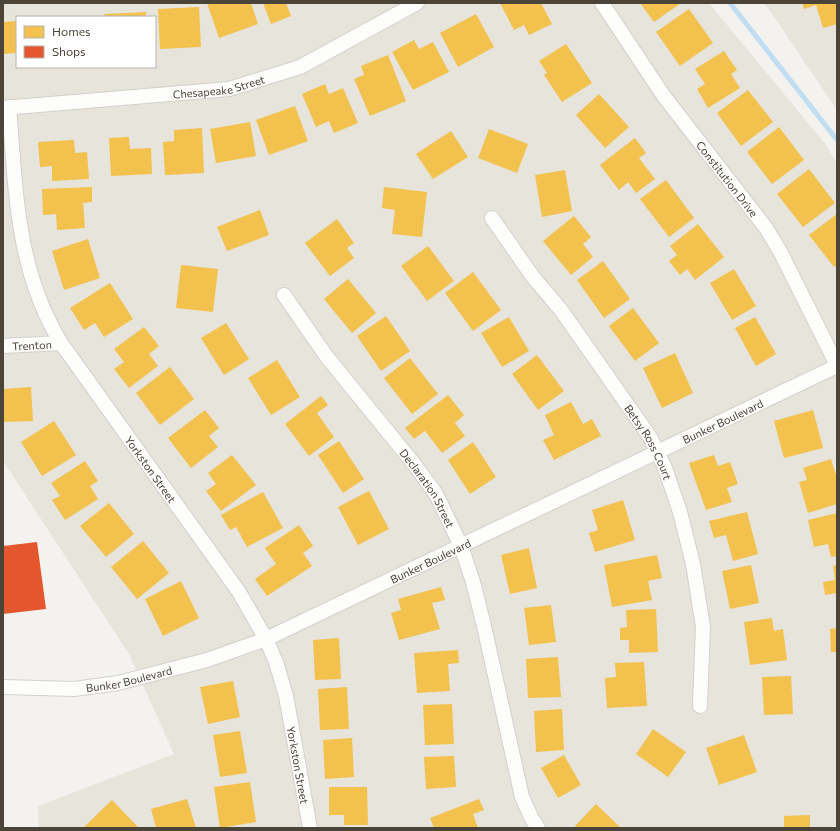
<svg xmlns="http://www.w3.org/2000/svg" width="840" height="831" viewBox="0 0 840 831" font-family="Commissioner,sans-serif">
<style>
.residential{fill:#e7e4dc;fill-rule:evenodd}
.homes{fill:#f2c14e}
.shops{fill:#e4572e}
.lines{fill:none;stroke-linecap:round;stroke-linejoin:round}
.stream{stroke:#c0ddf1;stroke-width:5}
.minor-casing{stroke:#d2d0cb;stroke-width:16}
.minor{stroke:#fdfdfc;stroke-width:14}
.labels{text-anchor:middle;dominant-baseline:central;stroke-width:4;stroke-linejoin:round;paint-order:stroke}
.street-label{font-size:11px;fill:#4b4439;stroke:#fff}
</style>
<rect width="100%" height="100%" fill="#f4f2ee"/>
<!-- residential -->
<g class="residential">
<path d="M3 3H709L826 145 837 164V828H39L38 806 174 754 129 654 3 461ZM17 17H155V67H17Z"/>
<polygon points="764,3 837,3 837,110 777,21"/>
</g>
<!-- homes -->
<g class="homes">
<polygon points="207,3 251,3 258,24 219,38"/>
<polygon points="263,3 286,3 291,16 271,24"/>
<polygon points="500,3 541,3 552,24 529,35 524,25 514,30"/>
<polygon points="640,3 681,3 654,22"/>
<polygon points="802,3 837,3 837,24 823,28 816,5 804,9"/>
<polygon points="199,7 201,47 160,49 158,9"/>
<polygon points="689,9 713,43 680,66 656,32"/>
<polygon points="146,12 146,17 105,17 104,14"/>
<polygon points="476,14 494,47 458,67 440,33"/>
<polygon points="17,21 17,53 3,54 3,22"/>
<polygon points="414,40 419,49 433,42 449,72 413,90 392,52"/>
<polygon points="566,44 592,83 562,102 544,75 547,73 539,61"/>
<polygon points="724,51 737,70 731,74 740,88 708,108 697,89 705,84 695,69"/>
<polygon points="388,55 406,101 370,116 354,79 364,75 361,66"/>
<polygon points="325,84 329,94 343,88 358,123 334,133 329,121 316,127 302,94"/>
<polygon points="748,90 773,122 741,146 717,113"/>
<polygon points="599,94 629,127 605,148 576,115"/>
<polygon points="295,106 308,141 269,155 256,120"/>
<polygon points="250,122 256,156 216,163 210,129"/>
<polygon points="779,127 804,160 772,184 747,152"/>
<polygon points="202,128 204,173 165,175 163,142 174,141 174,130"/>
<polygon points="489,129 528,144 517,173 478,158"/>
<polygon points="451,131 468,157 433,179 416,154"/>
<polygon points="129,137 130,149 151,148 152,174 111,176 109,138"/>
<polygon points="635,138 646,153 639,158 655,179 636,193 628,182 619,190 600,165"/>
<polygon points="74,140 75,153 87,152 89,179 52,181 52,166 40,167 38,142"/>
<polygon points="809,169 835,203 803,227 777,194"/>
<polygon points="565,170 572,211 542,217 535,175"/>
<polygon points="666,180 694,218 669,237 640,199"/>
<polygon points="92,187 92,202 83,203 85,228 57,230 56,214 43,215 42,189"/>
<polygon points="384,187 427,192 422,237 392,234 395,210 382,208"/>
<polygon points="260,210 269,235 227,251 217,227"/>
<polygon points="837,214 837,265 834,267 809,235"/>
<polygon points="574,216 591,237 583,244 593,257 571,275 543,241"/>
<polygon points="337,219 354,243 347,248 354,258 330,276 305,243"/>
<polygon points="698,224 724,257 695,280 687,269 680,275 669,261 677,255 670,246"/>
<polygon points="88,239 100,278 64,290 52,251"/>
<polygon points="428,246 454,281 427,301 401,266"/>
<polygon points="603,261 630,299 604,318 577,280"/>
<polygon points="181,265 218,269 213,312 176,308"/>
<polygon points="734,269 756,306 732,320 710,283"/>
<polygon points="473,272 501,310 473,331 445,293"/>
<polygon points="348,279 376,313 352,333 324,299"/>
<polygon points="110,283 133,319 104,337 95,323 84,330 70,308"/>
<polygon points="633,308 659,343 635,361 609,326"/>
<polygon points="386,316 410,351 381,371 357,336"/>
<polygon points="509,317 529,351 502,367 481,333"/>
<polygon points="755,317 776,354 756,366 735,328"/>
<polygon points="226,323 249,359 224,375 201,338"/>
<polygon points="144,327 159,346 149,354 158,366 129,388 114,369 124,362 114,349"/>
<polygon points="675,353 693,393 662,408 643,368"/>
<polygon points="537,355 564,391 538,410 512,374"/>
<polygon points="410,358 438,394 412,414 384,378"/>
<polygon points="277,360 300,397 271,415 248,378"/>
<polygon points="170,367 194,399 160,425 136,393"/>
<polygon points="31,387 33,421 3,422 3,389"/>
<polygon points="448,395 464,415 455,423 465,436 442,453 425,431 414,439 405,428"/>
<polygon points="321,396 328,405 317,413 334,437 309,456 285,424"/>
<polygon points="571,402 583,424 592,419 601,436 554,460 543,440 554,435 545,415"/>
<polygon points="205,410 219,428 209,436 218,447 191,468 168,438"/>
<polygon points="813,410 823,448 784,458 774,421"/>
<polygon points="54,421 76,455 42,476 21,442"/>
<polygon points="339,441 364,479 343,493 318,455"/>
<polygon points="473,442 496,477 470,494 448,460"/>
<polygon points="232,455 256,485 221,511 206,491 216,484 208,473"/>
<polygon points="714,455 718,466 730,462 738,484 727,488 732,502 706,510 689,463"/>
<polygon points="831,459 837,478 837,504 808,513 799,482 807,480 803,468"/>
<polygon points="85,461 98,481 90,486 98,499 65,520 52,500 60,496 51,483"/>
<polygon points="369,491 389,529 358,545 338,507"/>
<polygon points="263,492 283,528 247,547 236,527 230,530 221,515"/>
<polygon points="623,500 635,540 595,552 589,533 598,530 592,510"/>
<polygon points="109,503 134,534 106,557 80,526"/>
<polygon points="747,512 758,554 733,561 726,535 714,538 709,521"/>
<polygon points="837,513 837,556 831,557 828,544 814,547 808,520"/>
<polygon points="299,525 313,546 303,553 312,566 267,596 255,579 276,564 265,548"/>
<polygon points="143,541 169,573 137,599 111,567"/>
<polygon points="529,548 537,588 510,594 501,555"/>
<polygon points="657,555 662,578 648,581 652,600 612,607 604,565"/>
<polygon points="751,565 759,603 730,609 722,571"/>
<polygon points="837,565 837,593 825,595 823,582 835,580 833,566"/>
<polygon points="181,581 199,618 163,636 145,599"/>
<polygon points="441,587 445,600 432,603 440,629 399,640 391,613 401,610 398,599"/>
<polygon points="551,605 556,642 529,645 524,608"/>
<polygon points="656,609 658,652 629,653 629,640 620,640 620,628 627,627 626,610"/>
<polygon points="772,618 774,631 783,629 787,660 750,665 744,622"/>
<polygon points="837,628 837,652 831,652 830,629"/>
<polygon points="339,638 341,679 315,680 313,640"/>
<polygon points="458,650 459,663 448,664 450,691 417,693 414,653"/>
<polygon points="558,657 561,697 528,698 526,659"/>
<polygon points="644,662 647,706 607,708 605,678 616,677 615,663"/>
<polygon points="791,676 793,714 764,715 762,677"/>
<polygon points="233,681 240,717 208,724 200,687"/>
<polygon points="347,687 349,729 320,730 318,689"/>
<polygon points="452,704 454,744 425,745 423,705"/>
<polygon points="562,709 564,750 536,752 534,711"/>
<polygon points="653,729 686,752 668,777 636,754"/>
<polygon points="240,731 247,773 220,777 213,735"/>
<polygon points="744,735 757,772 719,785 706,748"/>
<polygon points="352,738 354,777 325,779 323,740"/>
<polygon points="564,755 581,785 558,798 541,768"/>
<polygon points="454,756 456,787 426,789 424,757"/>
<polygon points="250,782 256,822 220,828 214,787"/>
<polygon points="329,787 367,787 368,825 344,825 344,815 329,815"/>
<polygon points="187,799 196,828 156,828 151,809"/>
<polygon points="479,799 484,810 473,814 478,828 434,828 430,818"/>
<polygon points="112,800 138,827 83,828"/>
<polygon points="596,804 621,828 577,828 575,826"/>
<polygon points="810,815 810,828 784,828 784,816"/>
</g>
<!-- shops -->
<polygon class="shops" points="37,542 46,609 3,614 3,546"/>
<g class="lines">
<!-- stream -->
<polyline class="stream" points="730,3 837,140"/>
<defs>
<g id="minor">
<path id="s1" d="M602 3 663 95 766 228 781 253 837 365"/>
<path id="s2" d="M9 107C16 191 16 269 61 343L239 592 266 639 276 662 286 696 310 828"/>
<path id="s3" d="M3 108 229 89 300 67 417 3"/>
<path id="s4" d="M492 218 533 277 561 310 650 437 665 468 680 512 693 564 703 627 700 706"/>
<path id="s5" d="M284 295 327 357 414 464 436 494 461 546 473 582 484 626 522 797 532 819 538 828"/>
<path id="s6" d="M3 346 61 343"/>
<path id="s7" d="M3 687 74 689 118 683 207 660 266 639 837 366"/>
</g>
</defs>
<!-- minor casing -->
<use href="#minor" class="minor-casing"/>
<!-- minor -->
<use href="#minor" class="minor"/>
</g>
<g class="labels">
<!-- street labels -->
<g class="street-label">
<text stroke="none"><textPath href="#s3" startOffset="217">Chesapeake Street</textPath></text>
<text stroke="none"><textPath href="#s1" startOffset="216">Constitution Drive</textPath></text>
<text stroke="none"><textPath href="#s6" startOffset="29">Trenton</textPath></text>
<text stroke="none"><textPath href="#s7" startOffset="776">Bunker Boulevard</textPath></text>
<text stroke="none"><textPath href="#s4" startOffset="274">Betsy Ross Court</textPath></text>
<text stroke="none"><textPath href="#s2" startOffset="399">Yorkston Street</textPath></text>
<text stroke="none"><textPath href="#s5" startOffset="241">Declaration Street</textPath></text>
<text stroke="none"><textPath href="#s7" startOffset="452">Bunker Boulevard</textPath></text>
<text stroke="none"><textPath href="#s7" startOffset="127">Bunker Boulevard</textPath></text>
<text stroke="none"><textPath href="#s2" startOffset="735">Yorkston Street</textPath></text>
</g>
</g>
<!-- border -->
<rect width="840" height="831" fill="none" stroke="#4b4439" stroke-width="8"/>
<!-- legend -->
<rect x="16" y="16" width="140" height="52" fill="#ffffff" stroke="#b7b4b0"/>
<rect x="24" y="26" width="20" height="12" fill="#f2c14e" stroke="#b7b4b0"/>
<text x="52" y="36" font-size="12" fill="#4b4439">Homes</text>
<rect x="24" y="46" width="20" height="12" fill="#e4572e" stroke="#b7b4b0"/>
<text x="52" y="56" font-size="12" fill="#4b4439">Shops</text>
</svg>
